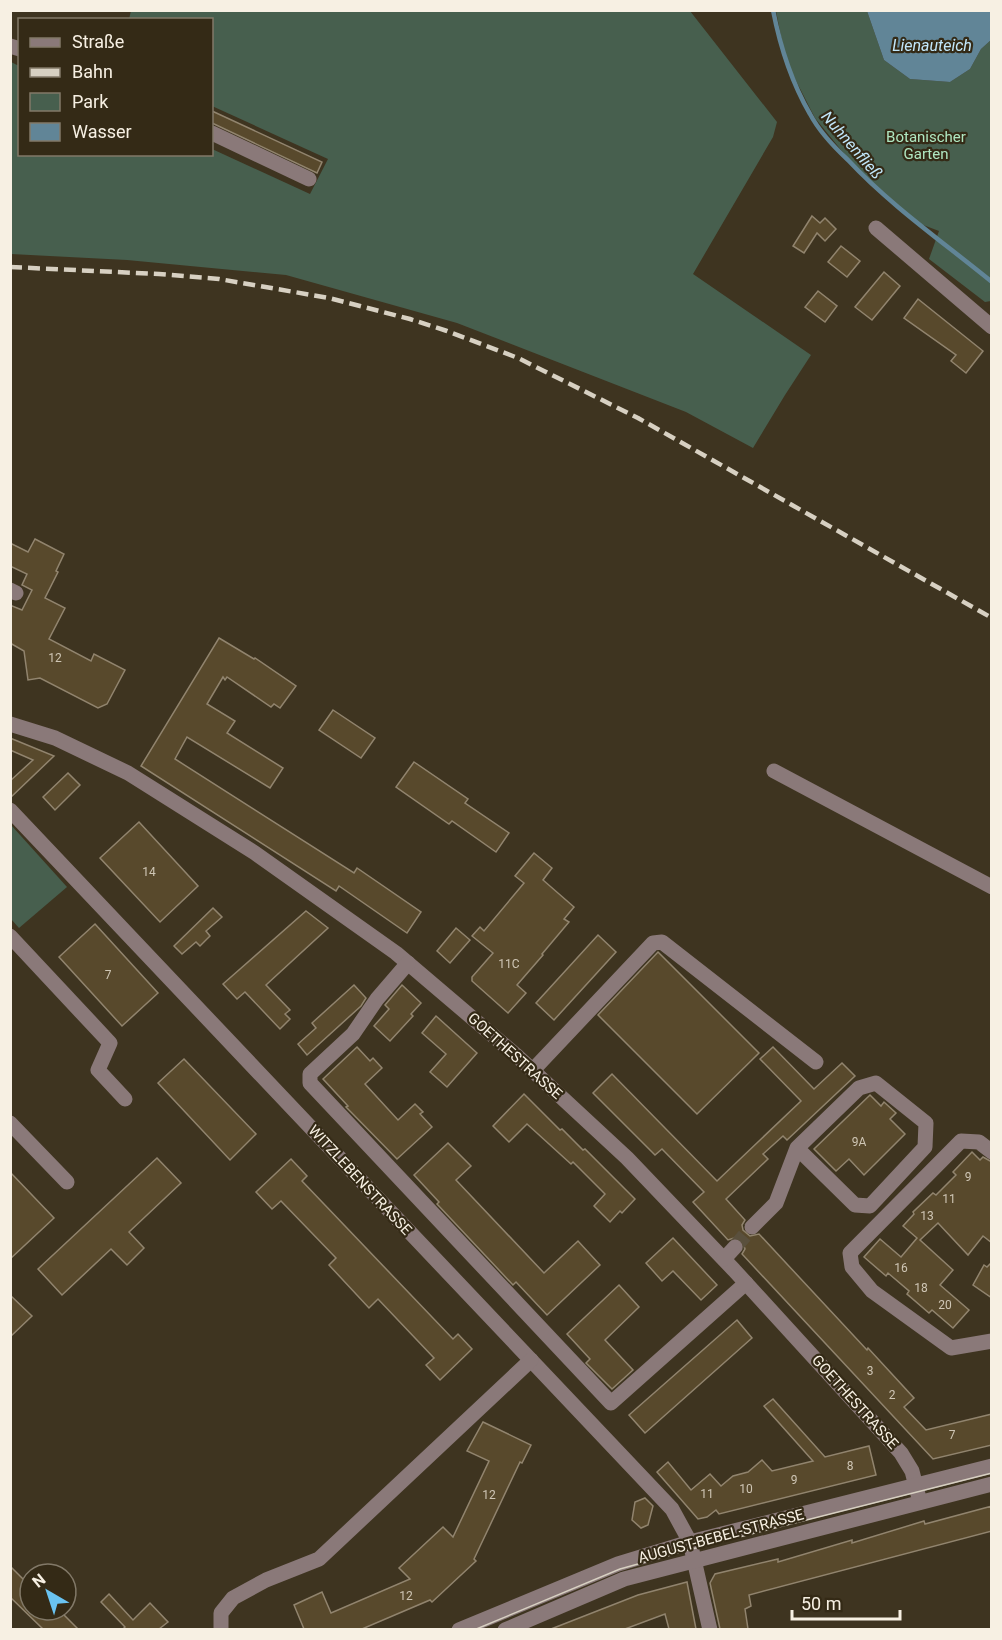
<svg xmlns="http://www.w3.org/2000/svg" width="1002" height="1640" viewBox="0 0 1002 1640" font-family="Roboto,sans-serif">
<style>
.green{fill:#475f4e}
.water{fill:#618597}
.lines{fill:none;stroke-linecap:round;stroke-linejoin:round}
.stream{stroke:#618597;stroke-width:4.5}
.building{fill:#58492c;stroke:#91846e;stroke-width:1.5}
.minor-tunnel{stroke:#5a503d;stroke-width:15;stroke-dasharray:15 8;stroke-linecap:butt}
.minor{stroke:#8a7979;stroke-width:15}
.tram{stroke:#d7d0c2;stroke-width:1.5}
.rail{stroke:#d7d0c2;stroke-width:4.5;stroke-dasharray:12 6;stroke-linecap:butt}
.labels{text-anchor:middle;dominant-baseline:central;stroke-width:4.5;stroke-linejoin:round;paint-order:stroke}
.number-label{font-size:12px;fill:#cfc6b5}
.park-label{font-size:15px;fill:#afe7c1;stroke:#342a16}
.street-label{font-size:15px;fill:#f7f0e3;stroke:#342a16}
.water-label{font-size:16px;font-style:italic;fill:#c2e7fb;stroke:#342a16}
</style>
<rect width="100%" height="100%" fill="#3e3420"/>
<!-- green -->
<g class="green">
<polygon points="131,11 690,11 777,122 773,137 693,274 811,355 785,395 753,448 686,412 457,323 286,275 127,260 11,254 11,62 19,66 20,154 212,154 212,149 310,194 328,159 212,106 212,20 129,19"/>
<polygon points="776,11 867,11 884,60 910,79 950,82 970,69 981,49 991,40 991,301 985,302 929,259 939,231 918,223 868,183 815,118 786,61"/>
<polygon points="11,825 67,887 19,928 11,919"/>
</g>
<!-- water -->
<polygon class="water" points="867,11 991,11 991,40 981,49 970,69 950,82 910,79 884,60"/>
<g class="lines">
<!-- stream -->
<path class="stream" d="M773 10C780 46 792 83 810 114 819 131 834 147 848 160 891 206 943 242 992 282"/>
</g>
<!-- building -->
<g class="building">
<polygon points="212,111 322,162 317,173 212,123"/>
<polygon points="812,216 820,223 825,218 836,229 825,241 817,233 804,253 793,246"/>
<polygon points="841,246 860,261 847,277 828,262"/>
<polygon points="884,272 900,286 872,320 855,307"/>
<polygon points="818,291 837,306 825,322 805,307"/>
<polygon points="918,299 983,351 966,373 951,361 956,355 904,318"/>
<polygon points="35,539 64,554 56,571 58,572 45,598 65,608 49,639 91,661 94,654 125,670 107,704 98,708 40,678 28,680 24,651 10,643 10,605 22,610 32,590 22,585 27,574 10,566 10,543 28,552"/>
<polygon points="219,638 254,659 255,658 296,686 280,708 274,704 271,707 227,677 225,680 223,677 207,704 235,721 227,733 283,768 270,788 187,737 175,759 354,873 357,868 421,912 407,933 339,886 336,891 141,766"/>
<polygon points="333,710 375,738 361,758 319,730"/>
<polygon points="10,738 54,756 10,798 10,781 33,760 10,750"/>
<polygon points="414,762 468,799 465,803 509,833 496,852 452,821 449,824 396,787"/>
<polygon points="68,773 80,785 55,810 43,797"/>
<polygon points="139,822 198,886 160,922 100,858"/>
<polygon points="534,853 552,868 543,880 574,907 564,919 569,922 542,954 543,955 517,985 526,993 508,1013 472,981 472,977 493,953 472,936 480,927 484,931 524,883 515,876"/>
<polygon points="213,908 222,917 206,931 210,936 200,946 196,942 182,954 174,946"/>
<polygon points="306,911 328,928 266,985 290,1010 285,1014 290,1019 280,1029 245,992 237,999 223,984"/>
<polygon points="95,924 158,993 122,1026 59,957"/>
<polygon points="456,928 470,940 450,963 437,951"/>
<polygon points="598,935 616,952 554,1020 536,1003"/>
<polygon points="658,952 759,1053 697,1114 598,1015"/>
<polygon points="354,985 366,998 361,1006 307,1055 298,1044 316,1028 312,1023"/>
<polygon points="402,985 421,1003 411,1014 413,1016 390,1041 374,1026 389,1009 385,1005"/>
<polygon points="436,1016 477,1053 447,1087 430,1072 446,1054 422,1033"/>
<polygon points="357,1047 370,1061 373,1058 382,1068 365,1084 398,1120 415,1104 423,1112 420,1114 432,1127 397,1159 346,1107 348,1106 323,1079"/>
<polygon points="773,1047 814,1089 842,1063 855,1076 787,1140 783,1136 763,1154 768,1159 726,1199 745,1220 742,1225 743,1230 750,1236 759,1234 867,1350 868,1348 914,1398 904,1407 926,1430 992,1414 992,1445 933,1459 742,1254 745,1249 742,1240 737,1237 728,1240 693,1202 704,1192 662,1149 655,1155 593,1093 612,1074 717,1181 801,1101 760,1059"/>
<polygon points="184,1059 256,1134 230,1160 158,1083"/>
<polygon points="524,1094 560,1130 562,1129 583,1150 585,1149 635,1199 622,1213 620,1211 610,1222 594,1206 605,1194 573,1162 571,1164 527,1124 509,1142 493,1126"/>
<polygon points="870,1095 881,1106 884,1102 896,1113 890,1119 905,1134 864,1175 849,1159 836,1171 814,1149"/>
<polygon points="448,1143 471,1166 456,1180 544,1273 578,1241 600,1265 547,1315 516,1282 513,1285 437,1204 439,1202 414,1175"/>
<polygon points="972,1152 980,1160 983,1157 992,1162 992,1243 983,1236 968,1255 938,1223 920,1240 953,1270 940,1285 969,1310 953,1328 932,1310 929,1313 907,1294 909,1291 888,1273 886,1276 864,1257 880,1239 901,1257 917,1238 903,1226 914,1214 913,1212 933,1193 936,1195 956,1175 953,1172"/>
<polygon points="157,1158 181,1183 129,1232 144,1248 127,1265 111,1249 62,1295 38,1269"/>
<polygon points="291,1159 307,1176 302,1181 453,1339 458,1334 472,1349 440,1380 426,1365 434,1358 378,1299 369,1308 329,1265 336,1258 281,1201 272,1209 256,1192"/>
<polygon points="10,1172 54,1218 10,1259"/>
<polygon points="673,1238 717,1285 701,1300 673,1271 662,1281 646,1263"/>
<polygon points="992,1262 992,1298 973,1285 984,1265 987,1267"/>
<polygon points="619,1285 639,1307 605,1340 633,1370 612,1389 586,1363 590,1359 567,1334"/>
<polygon points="10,1295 32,1316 10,1337"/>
<polygon points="737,1320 752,1338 645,1433 629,1415"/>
<polygon points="773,1399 825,1457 869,1446 876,1475 719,1514 716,1510 707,1517 698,1519 657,1472 668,1462 691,1490 710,1474 721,1486 733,1476 748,1472 762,1460 772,1471 813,1461 764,1406"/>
<polygon points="483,1422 531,1445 522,1463 520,1462 474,1559 476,1561 432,1602 430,1600 362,1629 304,1629 294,1605 322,1592 331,1613 410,1579 399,1568 443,1527 453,1537 489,1461 467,1451"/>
<polygon points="645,1498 653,1506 648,1525 641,1528 632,1520 635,1502"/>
<polygon points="992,1506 992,1531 749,1595 751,1606 745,1609 748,1629 720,1629 710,1583 715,1574 778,1559 778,1562 852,1540 852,1543 924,1521 925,1524"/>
<polygon points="10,1566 24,1580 30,1574 30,1610 59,1610 78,1629 43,1629 10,1597"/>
<polygon points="687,1582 696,1629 669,1629 665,1614 625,1629 551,1629 638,1595"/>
<polygon points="109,1594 133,1620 150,1603 168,1622 159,1629 123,1629 125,1627 101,1602"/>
</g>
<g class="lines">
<!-- minor-tunnel -->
<polyline class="minor-tunnel" points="735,1247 752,1227"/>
<!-- minor -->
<g class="minor">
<polyline points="10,46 20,49"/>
<polyline points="212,133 309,179"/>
<polyline points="876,228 992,327"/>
<polyline points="10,590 16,593"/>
<polyline points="10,724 55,738 128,773 255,853 396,953 517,1056 627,1158 734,1270 901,1453 912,1471 920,1502"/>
<polyline points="774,771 992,887"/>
<polyline points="10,810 672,1509 690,1542 710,1630"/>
<polyline points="10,936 110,1043 98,1070 125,1099"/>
<polyline points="408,963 377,999 353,1034 310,1074 310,1083 611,1403 746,1283"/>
<polyline points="533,1070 653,943 662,942 816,1062"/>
<polyline points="10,1123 67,1182"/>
<polyline points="992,1152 979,1142 961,1141 850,1253 852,1267 872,1291 951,1348 992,1341"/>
<polyline points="752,1227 776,1203 797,1148 859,1088 876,1083 926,1123 925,1147 870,1206 855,1205 797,1148"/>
<polyline points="724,1259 735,1247"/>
<polyline points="221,1630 221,1613 233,1598 266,1580 319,1559 531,1360"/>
<polyline points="459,1630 618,1564 690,1542 992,1466"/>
<polyline points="505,1630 624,1579 992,1484"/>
</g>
<!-- tram -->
<polyline class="tram" points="474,1630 620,1569 692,1549 992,1473"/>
<!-- rail -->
<polyline class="rail" points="10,267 159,274 219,279 329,298 410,319 447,331 518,358 638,418 992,618"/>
</g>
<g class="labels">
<!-- number labels -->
<g class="number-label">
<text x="55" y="658">12</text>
<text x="149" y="872">14</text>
<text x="509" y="964">11C</text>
<text x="108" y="975">7</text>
<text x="859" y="1142">9A</text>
<text x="968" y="1177">9</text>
<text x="949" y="1199">11</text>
<text x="927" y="1216">13</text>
<text x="901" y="1268">16</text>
<text x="921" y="1288">18</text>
<text x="945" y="1305">20</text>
<text x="870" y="1371">3</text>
<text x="892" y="1395">2</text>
<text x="952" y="1435">7</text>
<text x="850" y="1466">8</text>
<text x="794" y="1480">9</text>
<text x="746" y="1489">10</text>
<text x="707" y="1494">11</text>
<text x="489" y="1495">12</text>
<text x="406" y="1596">12</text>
</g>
<!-- park labels -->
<g class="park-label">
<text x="926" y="137">Botanischer<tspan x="926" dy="17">Garten</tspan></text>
</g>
<!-- street labels -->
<g class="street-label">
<text transform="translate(515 1056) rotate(42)">GOETHESTRASSE</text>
<text transform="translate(360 1180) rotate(47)">WITZLEBENSTRASSE</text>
<text transform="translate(855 1402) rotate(48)">GOETHESTRASSE</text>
<text transform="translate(721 1536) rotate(-15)">AUGUST-BEBEL-STRASSE</text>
</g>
<!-- water labels -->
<g class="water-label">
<text x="932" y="45">Lienauteich</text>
<text transform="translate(852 145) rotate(49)">Nuhnenfließ</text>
</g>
</g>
<!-- border -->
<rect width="1002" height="1640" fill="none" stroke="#f7f0e3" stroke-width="24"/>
<!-- legend -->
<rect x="18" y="18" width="195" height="138" fill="#342a16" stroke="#827968" stroke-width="1.5"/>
<rect x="30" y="38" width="30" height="9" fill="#8a7979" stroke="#827968" stroke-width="1.5"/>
<text x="72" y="48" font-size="18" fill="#f7f0e3">Straße</text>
<rect x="30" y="68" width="30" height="9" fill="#d7d0c2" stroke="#827968" stroke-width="1.5"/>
<text x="72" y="78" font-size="18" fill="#f7f0e3">Bahn</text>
<rect x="30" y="93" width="30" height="18" fill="#475f4e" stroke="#827968" stroke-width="1.5"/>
<text x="72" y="108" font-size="18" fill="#f7f0e3">Park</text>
<rect x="30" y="123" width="30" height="18" fill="#618597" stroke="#827968" stroke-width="1.5"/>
<text x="72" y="138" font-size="18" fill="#f7f0e3">Wasser</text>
<!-- north arrow -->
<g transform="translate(48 1592) rotate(321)"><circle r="28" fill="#342a16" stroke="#827968" stroke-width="1.5"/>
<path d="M0-4.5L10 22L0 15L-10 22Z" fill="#6ac3f1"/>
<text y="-9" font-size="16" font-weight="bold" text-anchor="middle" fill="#f7f0e3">N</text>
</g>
<!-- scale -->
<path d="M792 1610v9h108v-9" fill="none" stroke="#f7f0e3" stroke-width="3"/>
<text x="801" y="1610" font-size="18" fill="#f7f0e3" stroke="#342a16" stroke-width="4.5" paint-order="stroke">50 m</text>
</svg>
